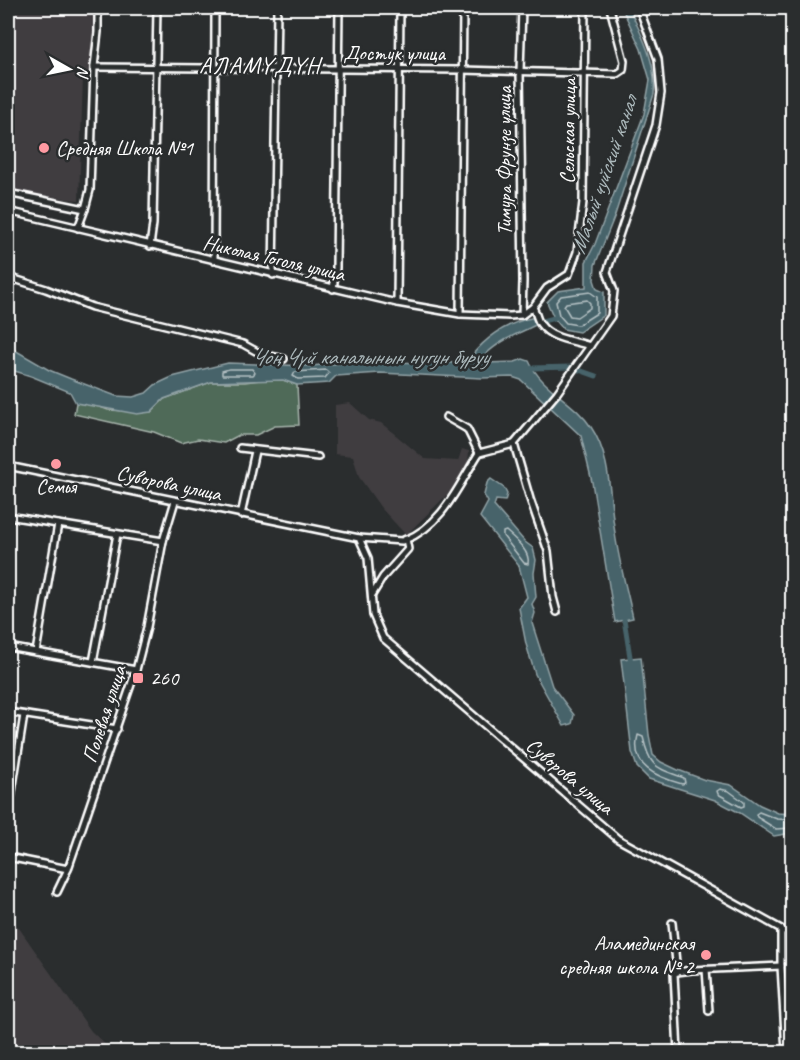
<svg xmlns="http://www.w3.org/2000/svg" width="800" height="1060" viewBox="0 0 800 1060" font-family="Caveat,sans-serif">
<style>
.built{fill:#403d40}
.green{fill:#4f6a59;stroke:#a7b4ac;stroke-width:1.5}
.water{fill:#47646b;stroke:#91a2a6;stroke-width:1.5}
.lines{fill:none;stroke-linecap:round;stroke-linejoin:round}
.shore{stroke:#b5c1c4;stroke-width:1.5}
.canal{stroke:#47646b;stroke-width:5}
.minor-casing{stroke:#fff;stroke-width:10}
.minor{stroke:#2a2d2e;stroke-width:5}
.poi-dot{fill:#ff9aa2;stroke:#2a2d2e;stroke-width:2}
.labels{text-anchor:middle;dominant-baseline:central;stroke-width:5;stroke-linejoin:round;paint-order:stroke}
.street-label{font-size:21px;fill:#fff;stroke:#2a2d2e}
.poi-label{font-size:21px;fill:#fff;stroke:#2a2d2e;text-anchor:start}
.water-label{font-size:22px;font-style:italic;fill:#acb9bc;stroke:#2a2d2e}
.quarter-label{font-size:24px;letter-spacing:1.5px;fill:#fff;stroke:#2a2d2e}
</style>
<rect width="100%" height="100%" fill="#2a2d2e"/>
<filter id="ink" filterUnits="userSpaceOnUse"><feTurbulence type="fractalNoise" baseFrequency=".0167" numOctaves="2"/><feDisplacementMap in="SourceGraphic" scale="12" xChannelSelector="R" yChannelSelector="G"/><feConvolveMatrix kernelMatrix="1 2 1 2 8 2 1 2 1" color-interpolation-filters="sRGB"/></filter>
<g filter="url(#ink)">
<!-- built -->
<g class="built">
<polygon points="8,8 95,8 95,31 90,76 83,76 79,200 66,199 8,189"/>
<polygon points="350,403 369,420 381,423 425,459 458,461 462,449 469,451 468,462 457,485 406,535 381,508 359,477 353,456 335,454 335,405"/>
<polygon points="8,918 19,928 91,1031 113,1052 8,1052"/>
</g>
<!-- green -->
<polygon class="green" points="260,380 283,380 297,385 299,425 275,426 256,435 239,435 224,443 198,439 181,443 154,432 74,414 76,403 95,405 108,410 151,412 164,399 211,382 245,382"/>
<!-- water -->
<g class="water">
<path d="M622 8H629C642 36 657 63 654 94L615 215 595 265 594 280 597 289 604 292V315L579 332 563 329 554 318 547 302 558 291 586 287V262L595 244 644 114 650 80 641 49Z"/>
<path d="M536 317 538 324C519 333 500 340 485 355L486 363 515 362 523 359 529 361C542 390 574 401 591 427 612 458 609 498 615 533 619 562 627 590 633 618L615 622 592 482 581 436 521 380 512 377 482 378 380 373 336 376 329 383 297 385 283 380 211 382 164 399 151 412 137 414 76 403 70 392 31 376 8 369V346L49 370 71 379 116 396 133 397 146 393 155 385 172 377 228 363 310 366 356 362 466 363C483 339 507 322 536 317Z"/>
<polygon points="491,479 504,488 507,494 505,501 496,500 494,506 525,542 533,548 536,560 534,573 536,597 532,604 535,613 532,623 552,686 574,715 572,724 564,726 535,674 526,644 519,608 527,597 519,566 480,517 488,502 484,495 487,483"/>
<polygon points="641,657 649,735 653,755 661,762 678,770 705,780 731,785 760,805 778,813 792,814 792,833 774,836 740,813 715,800 649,779 637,767 632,752 621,659"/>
</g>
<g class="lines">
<!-- shore -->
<g class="shore">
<polygon points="590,292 597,297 597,313 578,325 566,323 559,315 556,302 561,296"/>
<polygon points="587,300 590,303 590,308 577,317 570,316 564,306 566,303"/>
<polygon points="229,369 252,369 255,373 253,375 222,375 222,371"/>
<polygon points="326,370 329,373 325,378 298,379 293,376 295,372"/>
<path d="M506 531C515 539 531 552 528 564L524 563 503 536V532Z"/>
<path d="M638 735 643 737C650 768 655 767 684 778L685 783 682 784C657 777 630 767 638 735Z"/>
<polygon points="720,789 729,791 744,802 744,806 741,807 718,794 717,791"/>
<polyline points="792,820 777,819 759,812 756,814 757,817 776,829 792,828"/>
</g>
<!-- canal -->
<g class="canal">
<polyline points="536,323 554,318"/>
<polyline points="579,370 596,376"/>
<polyline points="527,373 532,368 571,367"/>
<polyline points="623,613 631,663"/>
</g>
<defs>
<g id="minor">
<polyline points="94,67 462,70 617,74 623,70 624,61 610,8"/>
<polyline points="8,193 85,209 90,190 94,67 98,32 98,8"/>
<polyline points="8,211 397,303 460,314 510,316 522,315 533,307 547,288 569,274 577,252 583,202 585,8"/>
<polyline points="78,228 85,209"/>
<polyline points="150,246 153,224 157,8"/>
<polyline points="214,261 215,8"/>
<polyline points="273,275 277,8"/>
<polyline points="8,277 46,289 92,307 243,344 261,354 284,359"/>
<polyline points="333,289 336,268 339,8"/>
<polyline points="397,303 400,8"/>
<path d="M533 307C536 312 537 321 541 325 552 340 574 340 590 346"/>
<polyline points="460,314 463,8"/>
<polyline points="522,315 523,281 520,71 522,8"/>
<polyline points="446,417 467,429 479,453"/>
<polyline points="514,444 530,499 548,551 553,597 557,612"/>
<polyline points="240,448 318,457"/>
<polyline points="8,466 359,538 368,558 373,615 383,638 618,839 792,935"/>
<polyline points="241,515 255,451"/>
<polyline points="8,516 163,541"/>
<polyline points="359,538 402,541 406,539 408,549 383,577 372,595"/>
<path d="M405 540C443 525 458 486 479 453L514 444 557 393 611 316 614 291 607 272 656 125 661 93 658 59 639 8"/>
<polyline points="8,647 136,670"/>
<polyline points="36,652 58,524"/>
<polyline points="93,662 117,534"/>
<polyline points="8,712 117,729"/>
<polyline points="8,817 24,715"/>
<polyline points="8,857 68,869"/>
<polyline points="57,892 68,869 136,670 147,627 163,541 175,501"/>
<polyline points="672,923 677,972"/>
<polyline points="781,930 781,966 786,1052"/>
<polyline points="706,969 709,1011"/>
<polyline points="678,1052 674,974 677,972 692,970 781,966"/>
</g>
</defs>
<!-- minor casing -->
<use href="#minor" class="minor-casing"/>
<!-- minor -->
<use href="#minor" class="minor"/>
</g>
</g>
<!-- markers -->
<g class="poi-dot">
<circle cx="44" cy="148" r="6"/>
<circle cx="56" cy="464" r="6"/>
<rect x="132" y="672" width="12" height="12" rx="3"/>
<circle cx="706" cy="955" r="6"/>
</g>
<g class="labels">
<!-- street labels -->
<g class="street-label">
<text x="394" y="53">Достук улица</text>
<text transform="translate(568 131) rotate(-89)">Сельская улица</text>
<text transform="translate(504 161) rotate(-90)">Тимура Фрунзе улица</text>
<text transform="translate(274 258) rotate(13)">Николая Гоголя улица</text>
<text transform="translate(169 483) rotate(12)">Суворова улица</text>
<text transform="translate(104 714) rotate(-72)">Полевая улица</text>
<text transform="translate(570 776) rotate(40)">Суворова улица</text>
</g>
<!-- poi labels -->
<g class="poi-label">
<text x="56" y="148">Средняя Школа №1</text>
<text x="56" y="486" text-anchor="middle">Семья</text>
<text x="150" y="678">260</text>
<text x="694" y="943" text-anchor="end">Аламединская<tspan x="694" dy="24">средняя школа № 2</tspan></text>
</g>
<!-- water labels -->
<g class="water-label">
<text transform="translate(604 175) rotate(-71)">Малый чуйский канал</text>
<text x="370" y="357">Чоң Чүй каналынын нугун буруу</text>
</g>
<!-- quarter labels -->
<g class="quarter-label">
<text x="260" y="65">АЛАМҮДҮН</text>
</g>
</g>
<!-- margin -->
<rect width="800" height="1060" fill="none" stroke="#2a2d2e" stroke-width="30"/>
<rect x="15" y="15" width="770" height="1030" fill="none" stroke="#fff" stroke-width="2" filter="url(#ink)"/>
<!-- north arrow -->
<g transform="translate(69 69) rotate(99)" stroke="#2a2d2e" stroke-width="4.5" paint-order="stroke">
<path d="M0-4.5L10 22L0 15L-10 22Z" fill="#ffffff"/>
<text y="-9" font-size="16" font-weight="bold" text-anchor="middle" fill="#ffffff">N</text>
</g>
</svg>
